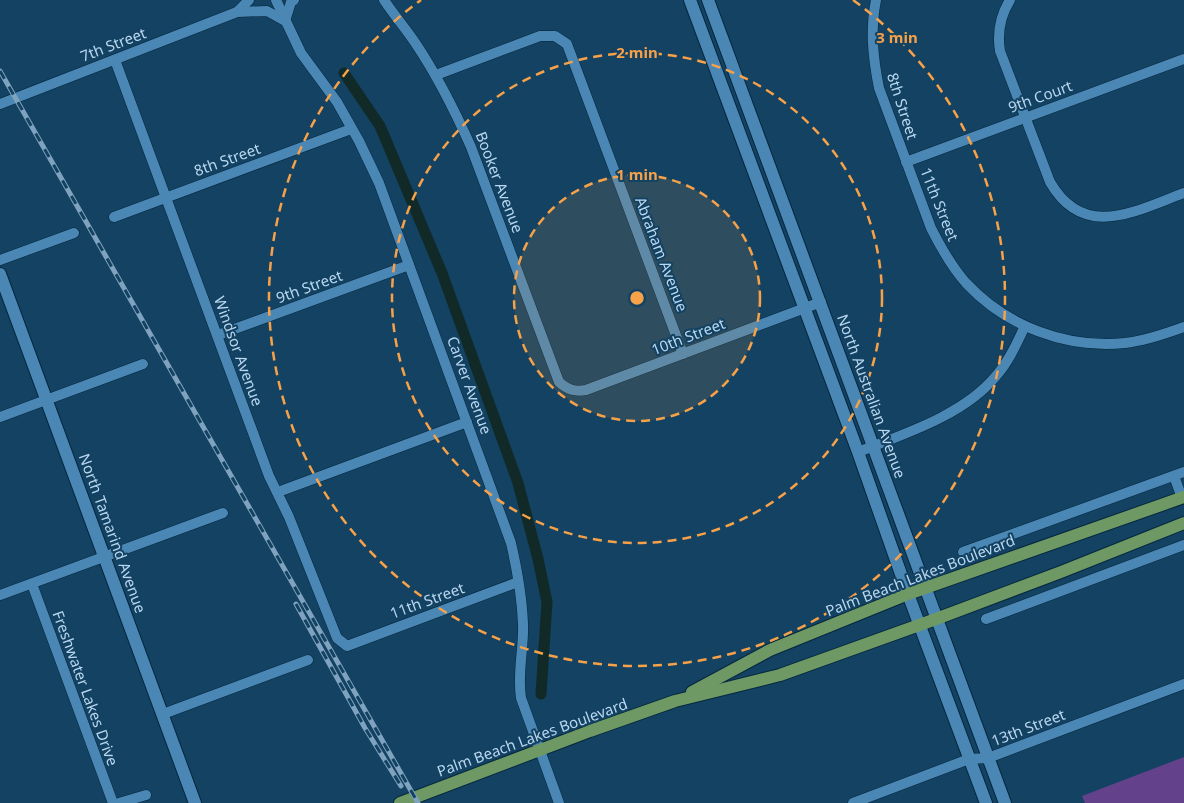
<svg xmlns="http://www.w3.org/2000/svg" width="1184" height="803" viewBox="0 0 1184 803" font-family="'Noto Sans',sans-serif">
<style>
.green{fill:#64428b}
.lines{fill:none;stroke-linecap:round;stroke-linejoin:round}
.canal{stroke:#122a27;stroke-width:11}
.minor-casing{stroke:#06273e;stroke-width:11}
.tertiary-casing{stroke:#06273e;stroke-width:14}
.secondary-casing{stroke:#06273e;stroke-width:14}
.primary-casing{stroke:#06273e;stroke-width:14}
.minor{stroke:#4b87b4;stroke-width:10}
.tertiary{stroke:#4b87b4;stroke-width:12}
.secondary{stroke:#4b87b4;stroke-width:12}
.primary{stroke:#6e9964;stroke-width:12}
.rail-casing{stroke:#7fa3be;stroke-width:5}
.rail{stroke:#134262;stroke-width:3;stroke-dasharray:9;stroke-linecap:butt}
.ring{fill:none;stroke:#f7a149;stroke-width:2.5;stroke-dasharray:9 6}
.labels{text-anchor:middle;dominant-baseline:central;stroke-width:4;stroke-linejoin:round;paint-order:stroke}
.street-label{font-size:15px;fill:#b9d7f0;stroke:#134262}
.centre{fill:#f7a149;stroke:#134262;stroke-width:2.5}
.ring-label{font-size:15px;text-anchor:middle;font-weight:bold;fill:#f7a149;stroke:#134262;stroke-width:4;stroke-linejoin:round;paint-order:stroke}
</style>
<rect width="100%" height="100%" fill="#134262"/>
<!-- green -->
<polygon class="green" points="1184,757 1184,803 1085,803 1082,796"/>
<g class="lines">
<!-- canal -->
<polyline class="canal" points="344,73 380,126 442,273 518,483 538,559 547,602 541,694"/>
<defs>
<g id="minor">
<path d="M276 0 301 53 337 102 359 141 379 183 511 543C517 569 522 597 523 624 524 649 517 673 521 698L559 803"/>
<path d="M384 0C394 15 406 29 416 44 438 77 455 111 471 147L559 382C568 390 575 392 586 390L821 302"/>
<path d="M876 0C870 30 873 58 879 88L931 228C941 248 951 266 966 283 1006 326 1066 349 1125 343 1145 341 1165 334 1184 327"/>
<path d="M1010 0C1000 16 997 32 1000 51L1050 182C1084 241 1135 211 1184 193"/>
<polyline points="237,12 249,0"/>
<polyline points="115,60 269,476 289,517 337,638 347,646 518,582"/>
<polyline points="436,75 540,36 555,36 567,44 683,354"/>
<polyline points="0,104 237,12 267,11 285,21 291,2 294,0"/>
<polyline points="906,162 1184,59"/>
<polyline points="114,217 351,129"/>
<polyline points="0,260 74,233"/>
<polyline points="218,335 409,265"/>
<polyline points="0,417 143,364"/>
<path d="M858 452C904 434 964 415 996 376 1009 361 1017 343 1025 326"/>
<polyline points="1174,476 1182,498"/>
<polyline points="278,492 467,422"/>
<polyline points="963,552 1184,472"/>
<polyline points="32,584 113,803"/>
<polyline points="0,595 223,513"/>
<polyline points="986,619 1184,545"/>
<polyline points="163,714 308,660"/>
<polyline points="119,803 146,795"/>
<polyline points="853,803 969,759 988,758 1184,684"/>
</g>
<polyline id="tertiary" points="0,274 195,803"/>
<g id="secondary">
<polyline points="690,0 858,452 908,594 986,803"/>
<path d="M708 0C808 267 906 535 1005 803"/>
</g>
<g id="primary">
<polyline points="692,692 770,650 908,594 1184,497"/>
<polyline points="400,803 590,731 675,701 780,675 936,619 1061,572 1184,523"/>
</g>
</defs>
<!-- minor casing -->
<use href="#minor" class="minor-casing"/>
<!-- tertiary casing -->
<use href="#tertiary" class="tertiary-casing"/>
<!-- secondary casing -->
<use href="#secondary" class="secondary-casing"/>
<!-- primary casing -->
<use href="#primary" class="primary-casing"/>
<!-- minor -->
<use href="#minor" class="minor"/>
<!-- tertiary -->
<use href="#tertiary" class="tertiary"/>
<!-- secondary -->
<use href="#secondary" class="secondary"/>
<!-- primary -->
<use href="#primary" class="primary"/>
<defs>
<g id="rail">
<polyline points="0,71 418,803"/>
<polyline points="296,604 365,728 401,786"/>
</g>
</defs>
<!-- rail casing -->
<use href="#rail" class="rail-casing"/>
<!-- rail -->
<use href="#rail" class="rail"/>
</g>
<!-- distance rings -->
<circle cx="637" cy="298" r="123" fill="#f7a149" fill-opacity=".12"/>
<g class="ring">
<circle cx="637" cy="298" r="123"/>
<circle cx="637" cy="298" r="245"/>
<path d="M853 0A368 368 0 1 1 421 0"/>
</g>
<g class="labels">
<!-- street labels -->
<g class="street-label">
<text transform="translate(113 44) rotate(-21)">7th Street</text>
<text transform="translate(1040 96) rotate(-20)">9th Court</text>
<text transform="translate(903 106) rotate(72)">8th Street</text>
<text transform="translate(227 159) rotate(-20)">8th Street</text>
<text transform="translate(500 182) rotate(69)">Booker Avenue</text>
<text transform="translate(940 204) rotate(68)">11th Street</text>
<text transform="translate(662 254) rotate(69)">Abraham Avenue</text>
<text transform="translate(309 286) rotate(-20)">9th Street</text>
<text transform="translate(688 336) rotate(-21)">10th Street</text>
<text transform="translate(239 351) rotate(70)">Windsor Avenue</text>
<text transform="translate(470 385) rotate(70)">Carver Avenue</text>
<text transform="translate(872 396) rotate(70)">North Australian Avenue</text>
<text transform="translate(113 533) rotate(70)">North Tamarind Avenue</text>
<text transform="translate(920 575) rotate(-21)">Palm Beach Lakes Boulevard</text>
<text transform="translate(427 600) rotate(-20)">11th Street</text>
<text transform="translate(86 688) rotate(70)">Freshwater Lakes Drive</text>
<text transform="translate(1028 727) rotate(-21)">13th Street</text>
<text transform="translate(532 737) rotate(-20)">Palm Beach Lakes Boulevard</text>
</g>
</g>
<circle cx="637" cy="298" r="8" class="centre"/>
<g class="ring-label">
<text x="897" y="43">3 min</text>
<text x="637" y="58">2 min</text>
<text x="637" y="180">1 min</text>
</g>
</svg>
